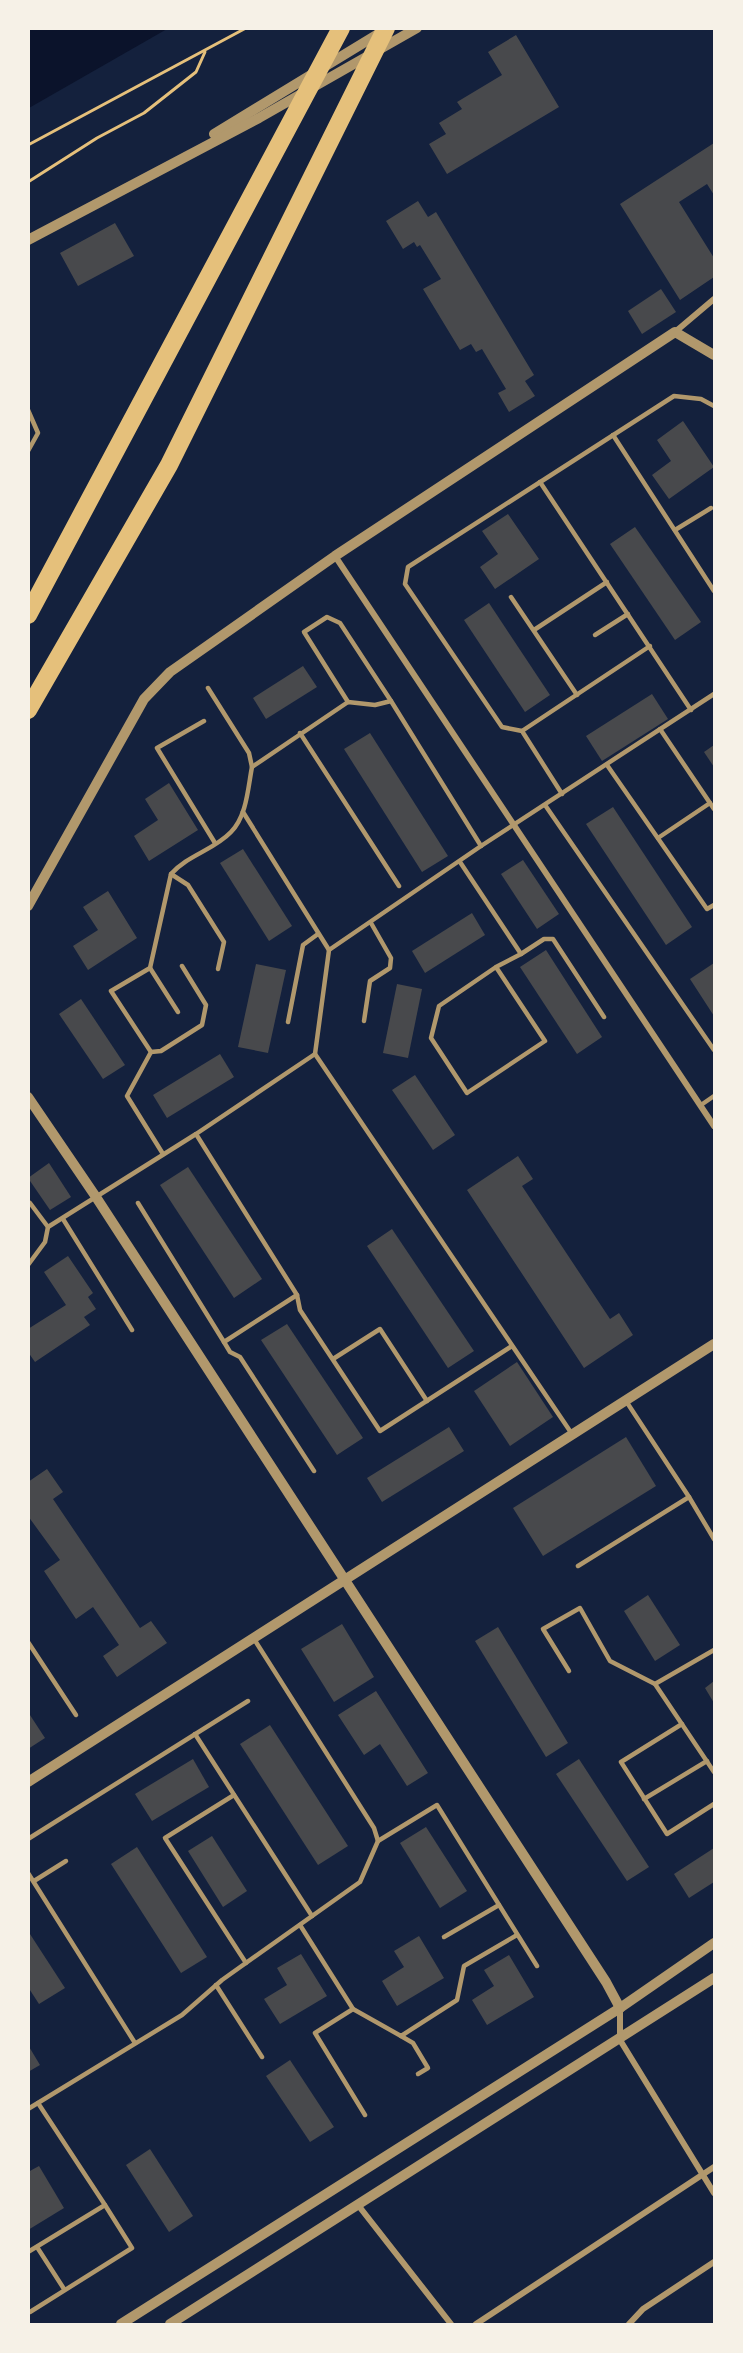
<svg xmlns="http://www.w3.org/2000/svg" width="743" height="2353" viewBox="0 0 743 2353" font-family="'Public Sans',sans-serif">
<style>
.water{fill:#0b132b}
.building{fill:#48494c}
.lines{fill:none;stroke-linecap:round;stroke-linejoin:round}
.path{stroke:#e5c07b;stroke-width:3}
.service{stroke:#b1986c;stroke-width:4.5}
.minor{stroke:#b1986c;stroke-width:6}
.tertiary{stroke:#b1986c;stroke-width:10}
.motorway{stroke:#e5c07b;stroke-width:18}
</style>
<rect width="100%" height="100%" fill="#14213d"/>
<!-- water -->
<polygon class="water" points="29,28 167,28 167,29 29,108"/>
<!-- building -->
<g class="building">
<polygon points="516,35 559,107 447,174 429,144 446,134 439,123 462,109 457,102 502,75 488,52"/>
<polygon points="714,143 714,195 707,184 679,202 714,258 714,277 680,300 620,204"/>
<polygon points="418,201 428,217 436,212 534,375 525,381 535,396 509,412 498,393 506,389 482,349 476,352 471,344 460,350 423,289 441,279 420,245 417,247 414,242 403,249 386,221"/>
<polygon points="115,223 134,256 78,286 60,253"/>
<polygon points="661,289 676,312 642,334 628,311"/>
<polygon points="683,421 714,467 669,499 652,475 671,461 657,440"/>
<polygon points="508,514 539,559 495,589 480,567 498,554 482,531"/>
<polygon points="635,527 701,622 675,640 610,544"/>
<polygon points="489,603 550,695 525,712 464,620"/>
<polygon points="303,666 317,687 266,719 253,698"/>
<polygon points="652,694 668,719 602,761 586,736"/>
<polygon points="370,733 448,856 422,872 344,749"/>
<polygon points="714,745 714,767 704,752"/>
<polygon points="169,783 198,830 149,861 134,836 158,820 145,799"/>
<polygon points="613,807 692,927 666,945 586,824"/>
<polygon points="243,849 292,926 269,941 220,863"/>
<polygon points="523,860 559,914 537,929 501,874"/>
<polygon points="108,891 137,938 88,970 73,946 98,930 83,907"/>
<polygon points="472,913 485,935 425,973 412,951"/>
<polygon points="546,950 602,1037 577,1054 520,967"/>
<polygon points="714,963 714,1016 690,979"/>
<polygon points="256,964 286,970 268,1053 238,1047"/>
<polygon points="397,984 422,989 408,1058 383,1053"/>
<polygon points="81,999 125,1065 103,1079 59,1014"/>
<polygon points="220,1054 234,1077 167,1118 153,1095"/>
<polygon points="415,1075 455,1135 433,1150 392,1090"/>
<polygon points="518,1156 533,1179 522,1186 610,1319 619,1313 633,1335 584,1368 467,1190"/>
<polygon points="49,1163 71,1197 50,1210 28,1178"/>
<polygon points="188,1167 262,1279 234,1298 160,1185"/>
<polygon points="392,1229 474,1351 448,1368 367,1246"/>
<polygon points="68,1256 93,1293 88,1297 96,1309 84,1317 90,1325 35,1362 28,1352 28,1329 66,1305 44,1272"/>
<polygon points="287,1324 363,1438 337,1455 261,1340"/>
<polygon points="517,1362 553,1417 510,1446 474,1391"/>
<polygon points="449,1427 464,1451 382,1502 367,1478"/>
<polygon points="626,1437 656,1486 543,1556 513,1508"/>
<polygon points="47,1469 63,1492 53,1499 140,1628 151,1621 167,1643 117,1677 103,1656 119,1645 93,1607 76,1619 44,1571 60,1560 28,1516 28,1482"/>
<polygon points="648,1595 680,1645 655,1661 624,1611"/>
<polygon points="342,1624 374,1677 334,1702 301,1649"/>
<polygon points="498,1627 568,1743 546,1757 475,1641"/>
<polygon points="714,1681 714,1703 705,1688"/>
<polygon points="376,1691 428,1773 407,1786 380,1744 364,1755 338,1715"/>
<polygon points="28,1712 45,1738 28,1749"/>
<polygon points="270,1725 348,1846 318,1865 240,1744"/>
<polygon points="193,1759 209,1787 152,1821 135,1794"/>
<polygon points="579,1759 649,1867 627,1881 556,1774"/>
<polygon points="426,1827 467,1891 440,1908 400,1843"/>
<polygon points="212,1836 247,1891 223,1907 188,1851"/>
<polygon points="137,1847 207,1957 181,1973 111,1864"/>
<polygon points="714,1848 714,1882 689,1898 674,1874"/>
<polygon points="28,1931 65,1988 39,2004 28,1987"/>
<polygon points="419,1936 444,1978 397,2006 382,1981 404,1967 394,1951"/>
<polygon points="301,1954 327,1996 280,2024 264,1999 287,1985 277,1968"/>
<polygon points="509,1955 534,1997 487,2025 472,2000 494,1986 484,1970"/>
<polygon points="28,2045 40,2065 28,2072"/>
<polygon points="290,2060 334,2127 310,2142 266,2076"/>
<polygon points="150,2149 193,2216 169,2232 126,2165"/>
<polygon points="39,2166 64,2208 28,2230 28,2172"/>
</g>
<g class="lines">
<!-- path -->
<g class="path">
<polyline points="28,145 246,28"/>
<polyline points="28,182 97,138 144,113 196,72 205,52"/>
</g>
<!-- service -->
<g class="service">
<polyline points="28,410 38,433 28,451"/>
<polyline points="613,435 714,591"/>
<polyline points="540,482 691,710"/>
<polyline points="675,530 711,508"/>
<polyline points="511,597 577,695"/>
<polyline points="534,630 607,582"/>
<polyline points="595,635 628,614"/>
<polyline points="208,688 249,753 252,767"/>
<polyline points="348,702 304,632 327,617 340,623 391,701"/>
<polyline points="204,721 157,748 215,843"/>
<polyline points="660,729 714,809"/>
<polyline points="522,731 650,646"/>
<polyline points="300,733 399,886"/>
<polyline points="607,765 707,909 714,905"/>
<polyline points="562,794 522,731 502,727 405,584 408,567 674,396 701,399 714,406"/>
<polyline points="545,805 714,1050"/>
<polyline points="243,812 329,950"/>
<polyline points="658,838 710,803"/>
<polyline points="460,862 521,954 496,967 439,1006 431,1038 467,1093 545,1041 496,967"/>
<polyline points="171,874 188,885 224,942 218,969"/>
<polyline points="521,954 544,939 553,939 604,1017"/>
<polyline points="150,968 178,1012"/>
<polyline points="364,1021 370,981 390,968 391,958 371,923"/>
<polyline points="288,1022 303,945 318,934"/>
<polyline points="151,1052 161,1051 202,1025 206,1005 182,966"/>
<polyline points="701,1105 714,1096"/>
<polyline points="196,1134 315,1054"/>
<path d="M163 1154 127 1096 151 1052 111 991 150 968 171 874C188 855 214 850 231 832 247 816 248 787 252 767L348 702 375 705 391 701 481 846"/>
<polyline points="138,1203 224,1342 297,1295"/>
<polyline points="28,1205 30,1203 48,1227"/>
<polyline points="63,1219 132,1330"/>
<polyline points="28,1265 45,1242 48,1227 196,1134 297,1295 300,1310 380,1431 512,1346"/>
<polyline points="224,1342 230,1352 240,1357 314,1471"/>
<polyline points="333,1359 380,1329 427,1401"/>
<polyline points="572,1434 315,1054 329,950 481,846 714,694"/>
<polyline points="689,1497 714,1539"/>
<polyline points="578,1566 689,1497 626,1401"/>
<polyline points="28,1642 76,1715"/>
<polyline points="569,1671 543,1629 580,1608 610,1661 655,1684 714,1772"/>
<polyline points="655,1684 714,1650"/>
<polyline points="682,1724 621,1762 667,1834 714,1804"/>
<polyline points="195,1734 312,1916"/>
<polyline points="234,1795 165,1838 246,1963"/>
<polyline points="644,1799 707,1761"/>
<polyline points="28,1839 248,1701"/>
<polyline points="378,1841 437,1805 537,1966"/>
<polyline points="28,1873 135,2043"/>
<polyline points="34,1881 66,1861"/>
<polyline points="300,1925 353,2009 401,2036 457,2000 464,1966 517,1935"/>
<polyline points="444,1937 499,1905"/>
<polyline points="216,1985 262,2057"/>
<polyline points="353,2009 315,2033 365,2115"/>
<polyline points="401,2036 413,2043 428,2068 418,2074"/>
<polyline points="28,2109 182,2015 222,1980 360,1882 378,1841 374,1828 254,1639"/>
<polyline points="37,2247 64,2289"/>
<polyline points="28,2252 105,2205 38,2103"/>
<polyline points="30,2312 132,2248 105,2205"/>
</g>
<!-- minor -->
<g class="minor">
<polyline points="675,332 714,299"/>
<polyline points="335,556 714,1126"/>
<polyline points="620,2008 620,2040 714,2193"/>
<polyline points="358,2205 451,2324"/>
<polyline points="476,2324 714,2167"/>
<polyline points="629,2324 643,2309 714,2262"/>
</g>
<!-- tertiary -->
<g class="tertiary">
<polyline points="214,134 383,31"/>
<polyline points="28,240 259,118 417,28"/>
<polyline points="28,906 144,699 170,672 335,556 675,332 714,355"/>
<polyline points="28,1097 96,1197 606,1982 620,2008"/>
<polyline points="28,1782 714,1344"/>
<polyline points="121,2324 620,2008 714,1943"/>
<polyline points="170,2324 714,1978"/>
</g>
<!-- motorway -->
<g class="motorway">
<polyline points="28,615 341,28"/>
<polyline points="28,710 169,465 386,28"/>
</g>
</g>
<!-- border -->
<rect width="743" height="2353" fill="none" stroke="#f6f1e7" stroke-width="60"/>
</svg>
